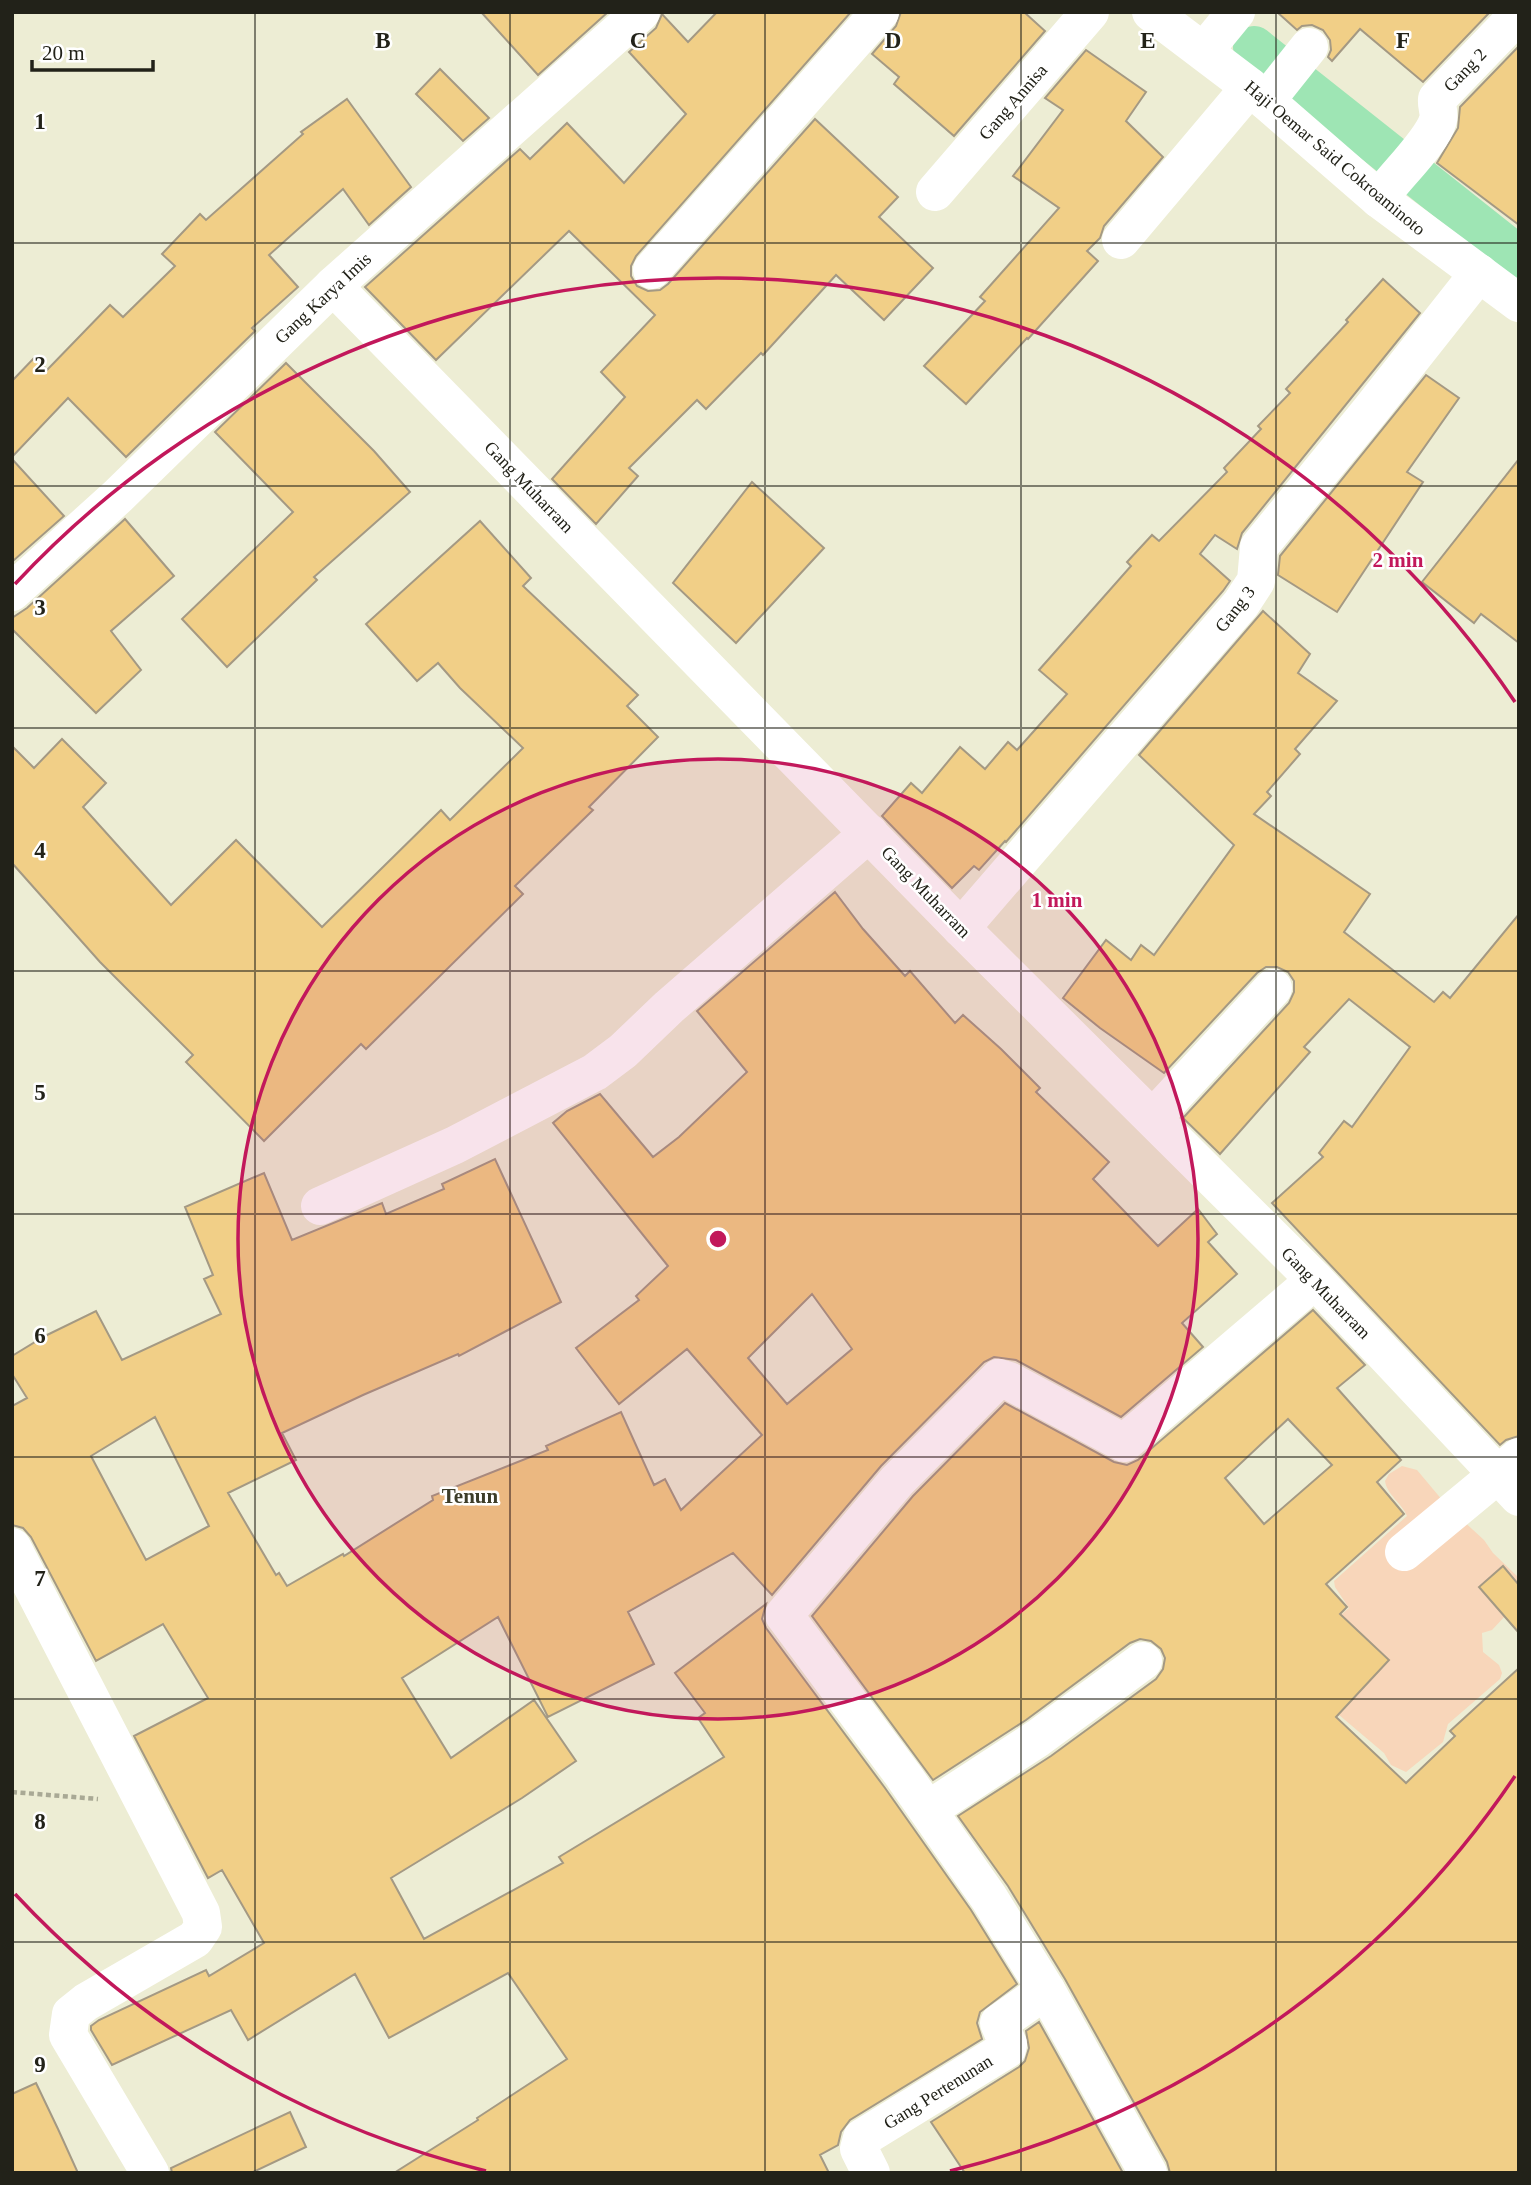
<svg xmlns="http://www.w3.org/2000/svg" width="1531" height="2185" viewBox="0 0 1531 2185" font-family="Georgia,serif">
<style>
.green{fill:#f8d6ba}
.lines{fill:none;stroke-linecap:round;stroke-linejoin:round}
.stream{stroke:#9ee5b4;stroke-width:12}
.canal{stroke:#9ee5b4;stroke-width:42}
.building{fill:#f1cf87;stroke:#a49983;stroke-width:2;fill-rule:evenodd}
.path{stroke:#a9a995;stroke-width:4.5;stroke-dasharray:5 3.5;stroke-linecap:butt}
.minor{stroke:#fff;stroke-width:38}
.grid{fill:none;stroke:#222219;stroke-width:2;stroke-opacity:0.55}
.ring{fill:none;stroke:#c2185b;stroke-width:3.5}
.labels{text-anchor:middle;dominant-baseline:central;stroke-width:5;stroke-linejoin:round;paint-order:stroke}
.street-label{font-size:18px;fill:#222219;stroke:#fff}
.quarter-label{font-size:21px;font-weight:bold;fill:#3d3d29;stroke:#fff}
.grid-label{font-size:23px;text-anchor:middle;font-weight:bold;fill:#222219;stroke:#fff;stroke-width:5;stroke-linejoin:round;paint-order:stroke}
.centre{fill:#c2185b;stroke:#fff;stroke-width:3.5}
.ring-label{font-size:21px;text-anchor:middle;font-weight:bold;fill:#c2185b;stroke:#fff;stroke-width:5;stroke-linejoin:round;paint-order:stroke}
</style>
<rect width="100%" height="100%" fill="#ededd4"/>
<!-- green -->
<path class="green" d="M1402 1466 1417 1470 1448 1507 1484 1540 1493 1553 1519 1578V1601L1492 1630 1482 1633 1483 1652 1499 1665 1502 1673 1500 1679 1448 1724 1443 1742 1406 1772 1391 1765 1384 1753 1332 1709 1334 1621 1349 1608 1335 1587 1334 1581 1407 1516C1402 1503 1387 1495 1385 1481L1389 1474Z"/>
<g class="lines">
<!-- stream -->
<polyline class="stream" points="1230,27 1254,47"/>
<!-- canal -->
<polyline class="canal" points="1254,47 1519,257"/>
</g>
<!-- building -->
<g class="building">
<polygon points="481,12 608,12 538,75"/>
<polygon points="717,12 851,12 636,256 631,266 631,276 637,286 648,291 660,290 668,284 815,119 898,197 879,217 933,268 884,320 836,275 763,355 761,353 706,409 697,400 629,468 638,476 596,524 552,479 625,397 601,372 655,315 569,231 436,360 365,287 520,149 530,159 567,123 624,183 686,114 629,52 656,28 662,14 688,42"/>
<polygon points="901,12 1024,12 1045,31 954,136 894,84 899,77 872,54 896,26"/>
<polygon points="1277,12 1490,12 1423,82 1360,29 1332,61 1328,57 1331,50 1330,40 1323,30 1312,25 1302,26 1297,30"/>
<polygon points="1519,46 1519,225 1437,163 1458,128 1460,107"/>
<polygon points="1086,50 1146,92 1126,121 1163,157 1104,226 1100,238 1087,251 1098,261 1028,339 1027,338 966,404 924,366 985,301 980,297 1059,208 1013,176 1063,110 1045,98"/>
<polygon points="440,69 489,118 463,141 416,94"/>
<polygon points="347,99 411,187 369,225 343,189 269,255 298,287 252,328 255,331 126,457 68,398 12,457 12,381 35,357 47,370 110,305 123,317 175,266 162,254 200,214 206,220 303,134 301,132"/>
<polygon points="1383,279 1420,313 1242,533 1237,549 1215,535 1200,554 1230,581 1223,591 1006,842 1005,841 979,870 974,866 952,888 882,816 911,783 922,793 960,747 985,769 1008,742 1017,750 1067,694 1039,670 1131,566 1127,562 1152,535 1159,541 1227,472 1224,468 1261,429 1258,426 1290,393 1286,389 1348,322 1346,320"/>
<polygon points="286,363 374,451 410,492 314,577 317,580 227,667 182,619 293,512 215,432"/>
<polygon points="1426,375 1459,398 1407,472 1423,482 1337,612 1278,575 1280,556"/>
<polygon points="12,459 64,516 13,561 12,560"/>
<polygon points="1519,459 1519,643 1481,614 1474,623 1422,582"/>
<polygon points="752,482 824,548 736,643 673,583"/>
<polygon points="125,519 174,576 111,631 141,670 96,713 12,629 12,618 27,608"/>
<polygon points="480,521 531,578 523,586 638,695 627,706 658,737 589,807 593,810 515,886 523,894 366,1049 361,1044 264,1141 186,1062 193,1055 100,962 12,863 12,746 34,768 62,739 106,783 83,807 171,905 236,840 322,927 441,810 450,820 523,748 460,688 438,663 417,681 366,624"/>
<polygon points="1263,611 1310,654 1298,673 1337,701 1295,749 1300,754 1267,792 1271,796 1254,814 1370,894 1344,932 1434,1002 1443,992 1450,998 1519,914 1519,1436 1506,1440 1500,1445 1272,1203 1323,1157 1319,1153 1344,1121 1352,1127 1410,1047 1349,999 1304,1047 1310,1052 1220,1154 1183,1118 1289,1003 1294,992 1294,981 1288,972 1277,967 1266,967 1257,973 1164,1073 1100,1028 1063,998 1106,940 1131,960 1141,945 1154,955 1234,845 1139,755"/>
<path d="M835 892 863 929 905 976 910 971 955 1023 963 1015 1001 1049 1040 1088 1036 1092 1109 1162 1093 1179 1158 1246 1198 1209 1217 1234 1208 1242 1237 1274 1182 1323 1203 1347 1121 1417 1016 1360 994 1357 984 1362 881 1466 772 1595 733 1553 628 1612 654 1664 548 1717 498 1617 402 1678 451 1758 534 1700 576 1761 522 1798 391 1878 424 1939 563 1863 559 1857 724 1757 698 1718 705 1713 675 1673 766 1604 762 1619 766 1628 885 1788 971 1910 1017 1984 980 2012 977 2023 982 2039 850 2120 841 2132 838 2145 820 2155 829 2173H394L478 2120 477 2118 567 2059 508 1973 389 2038 355 1974 248 2040 231 2010 112 2065 91 2030V2026L99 2020 206 1970 209 1976 264 1943 222 1870 208 1878 134 1736 208 1698 163 1624 96 1661 31 1537 23 1528 12 1525V1406L27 1398 12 1374V1356L45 1336 96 1311 122 1360 221 1314 204 1279 213 1275 185 1207 264 1173 292 1240 382 1203 386 1214 444 1189 442 1184 495 1159 561 1302 459 1356 458 1354 363 1395 282 1433 296 1460 228 1493 276 1575 279 1573 287 1586 343 1554 344 1556 433 1500 432 1496 548 1450 546 1446 621 1412 654 1485 665 1479 681 1510 762 1435 687 1349 619 1404 576 1348 639 1300 636 1296 668 1266 553 1123 567 1111 600 1094 653 1157 679 1137 747 1072 697 1011ZM812 1294 852 1349 787 1404 748 1358ZM155 1417 209 1526 146 1560 91 1456Z"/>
<path d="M1313 1310 1365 1365 1337 1388 1401 1460 1377 1482 1404 1514 1326 1584 1347 1607 1340 1614 1389 1660 1336 1717 1406 1783 1455 1736 1450 1731 1519 1668V2173H1170L1167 2162 1065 1979 1008 1886 958 1816 1051 1756 1156 1679 1163 1669 1165 1658 1161 1649 1151 1641 1140 1639 1130 1643 1026 1720 933 1780 812 1616 913 1496 1005 1403 1114 1462 1127 1465 1138 1460ZM1288 1419 1332 1465 1264 1524 1225 1478Z"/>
<polygon points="1503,1566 1519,1585 1519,1633 1479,1587"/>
<polygon points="1039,2022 1123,2173 965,2173 931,2122 1019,2067 1025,2061 1029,2048 1026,2031"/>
<polygon points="36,2083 58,2129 78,2173 12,2173 12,2094"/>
<polygon points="290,2112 306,2147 251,2173 172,2173 171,2168"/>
</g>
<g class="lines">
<!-- path -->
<polyline class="path" points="12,1792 98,1799"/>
<!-- minor -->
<g class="minor">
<polyline points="1151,12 1250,87 1379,199 1519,303"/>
<polyline points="1204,51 1236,12"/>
<polyline points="1266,101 1309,47"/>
<polyline points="935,192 1090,12"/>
<path d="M1379 199C1394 177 1432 142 1438 120 1440 113 1436 105 1437 99L1519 14"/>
<polyline points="1121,240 1250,87"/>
<polyline points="652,270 880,12"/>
<polyline points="333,286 961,928 1315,1280 1519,1497"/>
<polyline points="12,592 118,496 333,286 641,12"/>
<polyline points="961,928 1241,604 1256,581 1259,547 1370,411 1479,273"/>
<polyline points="1153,1118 1273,988"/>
<polyline points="320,1206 455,1145 595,1072 623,1051 669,1007 869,833"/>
<polyline points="12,1547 201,1913 203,1927 195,1939 86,2002 71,2014 68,2035 150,2173"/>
<polyline points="1404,1552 1519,1457"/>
<polyline points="928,1810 1038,1738 1143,1661"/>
<polyline points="871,2173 859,2149 862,2138 1007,2049 1008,2044 999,2023 1046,1990"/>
<polyline points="1148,2173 1046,1990 989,1898 903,1775 784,1615 897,1481 999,1378 1009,1381 1124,1443 1315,1280"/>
</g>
</g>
<!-- grid -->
<path class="grid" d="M255 12V2173M510 12V2173M765 12V2173M1021 12V2173M1276 12V2173M12 243H1519M12 486H1519M12 728H1519M12 971H1519M12 1214H1519M12 1457H1519M12 1699H1519M12 1942H1519"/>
<!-- distance rings -->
<circle cx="718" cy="1239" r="480" fill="#c2185b" fill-opacity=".12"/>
<g class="ring">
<circle cx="718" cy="1239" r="480"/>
<path d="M1515 1776A961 961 0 0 1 950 2171M486 2171A961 961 0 0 1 15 1894M15 584A961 961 0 0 1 1515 702"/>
</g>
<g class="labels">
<!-- street labels -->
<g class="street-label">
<text transform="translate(1465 70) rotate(-46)">Gang 2</text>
<text transform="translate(1013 102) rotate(-49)">Gang Annisa</text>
<text transform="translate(1335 158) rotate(40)">Haji Oemar Said Cokroaminoto</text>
<text transform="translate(323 298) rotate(-43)">Gang Karya Imis</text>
<text transform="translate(529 487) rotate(46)">Gang Muharram</text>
<text transform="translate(1235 609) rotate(-52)">Gang 3</text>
<text transform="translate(926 892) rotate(46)">Gang Muharram</text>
<text transform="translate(1326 1293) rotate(46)">Gang Muharram</text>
<text transform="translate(938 2092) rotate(-32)">Gang Pertenunan</text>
</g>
<!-- quarter labels -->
<g class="quarter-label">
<text x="470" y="1496">Tenun</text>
</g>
</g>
<g class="grid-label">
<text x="383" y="48">B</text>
<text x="638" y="48">C</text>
<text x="893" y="48">D</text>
<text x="1148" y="48">E</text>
<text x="1403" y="48">F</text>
<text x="40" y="129">1</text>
<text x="40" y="372">2</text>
<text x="40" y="615">3</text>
<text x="40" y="858">4</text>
<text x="40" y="1100">5</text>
<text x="40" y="1343">6</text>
<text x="40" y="1586">7</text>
<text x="40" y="1829">8</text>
<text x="40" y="2072">9</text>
</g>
<circle cx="718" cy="1239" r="10" class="centre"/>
<g class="ring-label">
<text x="1398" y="567">2 min</text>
<text x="1057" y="907">1 min</text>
</g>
<!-- border -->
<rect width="1531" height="2185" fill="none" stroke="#222219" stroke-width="28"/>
<!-- scale -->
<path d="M32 60v10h121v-10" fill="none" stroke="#222219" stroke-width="3.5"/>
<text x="42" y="60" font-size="21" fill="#222219" stroke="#ffffff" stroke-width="5" paint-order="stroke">20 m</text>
</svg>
